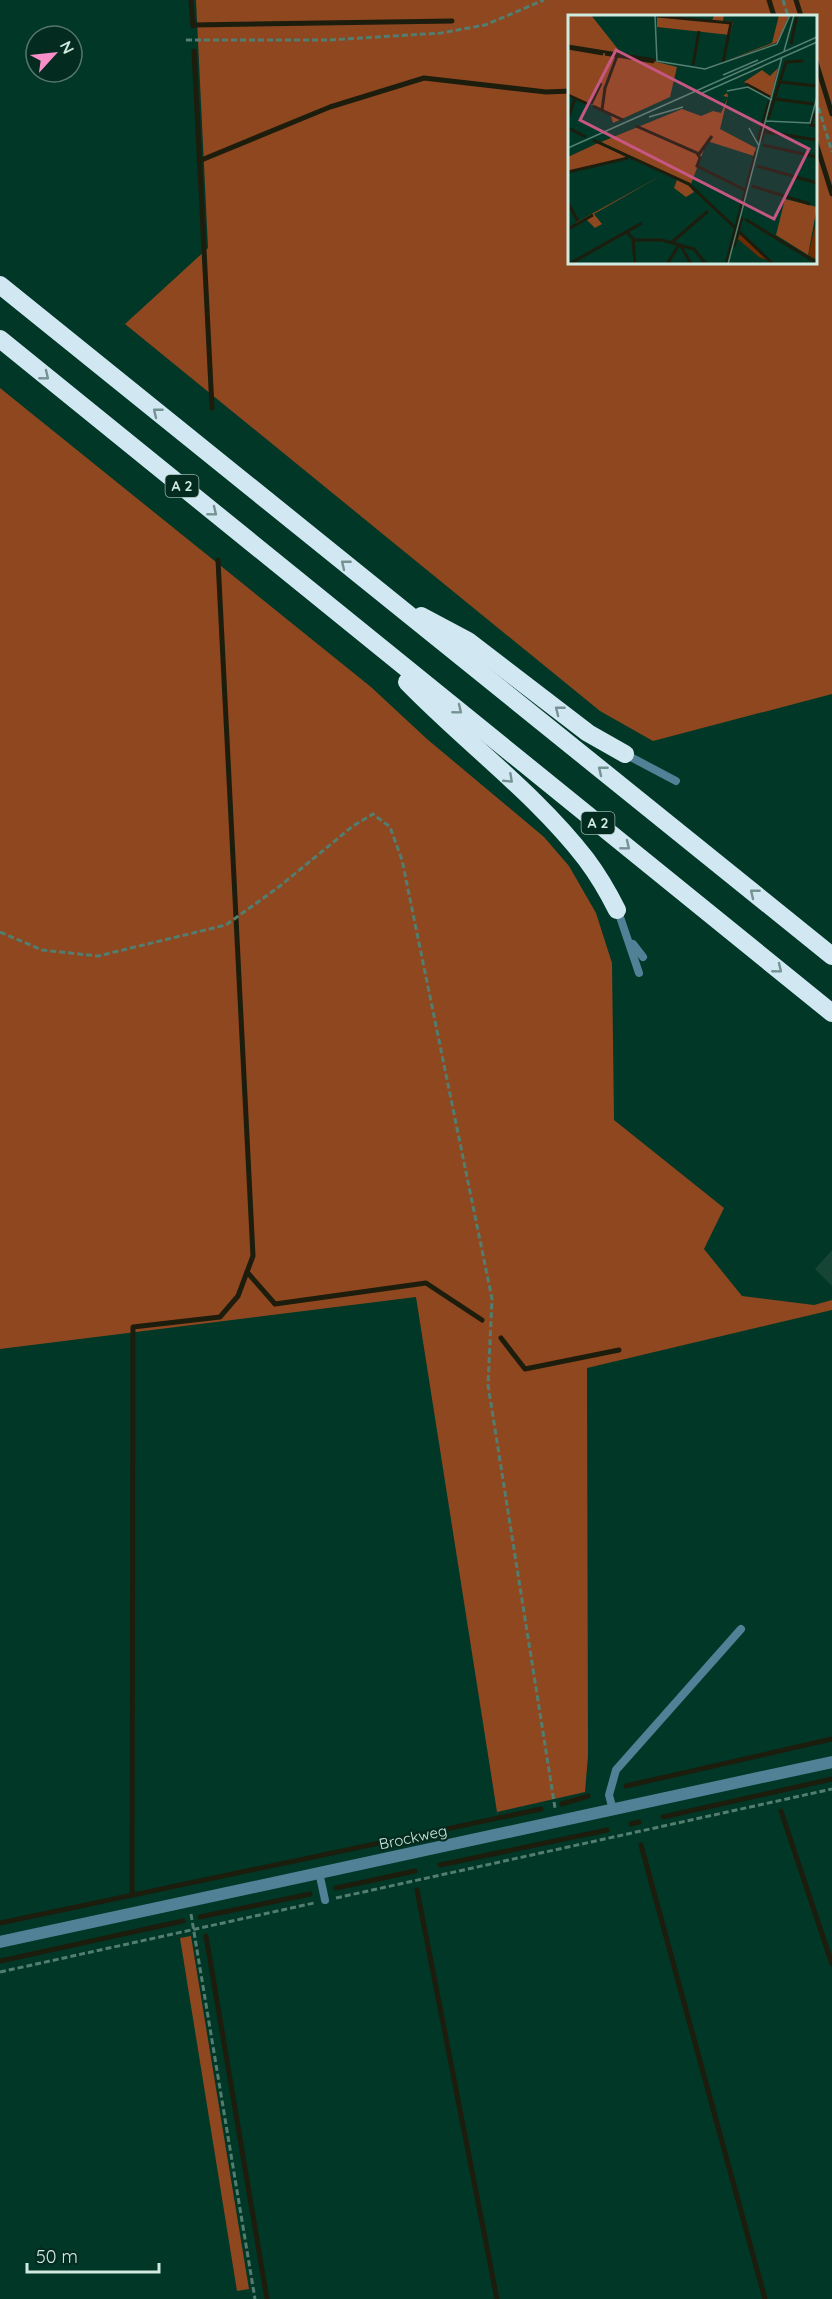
<svg xmlns="http://www.w3.org/2000/svg" width="832" height="2299" viewBox="0 0 832 2299" font-family="Quicksand,sans-serif">
<style>
.built{fill:#174535}
.forest{fill:#8f471f;fill-rule:evenodd}
.lines{fill:none;stroke-linecap:round;stroke-linejoin:round}
.stream{stroke:#1d1d0d;stroke-width:5}
.path{stroke:#527d6f;stroke-width:3;stroke-dasharray:6 3;stroke-linecap:butt}
.service{stroke:#508196;stroke-width:8}
.tertiary{stroke:#508196;stroke-width:12}
.motorway{stroke:#d1e8f2;stroke-width:18}
.oneway{stroke:#759393}
.labels{text-anchor:middle;dominant-baseline:central;stroke-width:4.5;stroke-linejoin:round;paint-order:stroke}
.shield{fill:#042b1f;stroke:#94b1a5;stroke-width:1.5}
.shield-label{font-size:14px;font-weight:bold;fill:#d1eadf}
.street-label{font-size:15px;fill:#d1eadf;stroke:#042b1f}
.inset-river{fill:none;stroke:#1d1d0d;stroke-width:3}
.inset-road{fill:none;stroke:#547f71;stroke-width:1.5}
.view{fill:#c65783;fill-opacity:0.15;stroke:#c65783;stroke-width:3}
.inset-edge{fill:none;stroke:#d1eadf;stroke-width:3}
</style>
<rect width="100%" height="100%" fill="#003727"/>
<!-- built -->
<polygon class="built" points="832,1250 832,1286 815,1269"/>
<!-- forest -->
<g class="forest">
<path d="M196 0H832V694L653 741 600 711 125 324 208 248ZM570 16H816V262H570Z"/>
<polygon points="0,388 371,687 427,739 544,837 569,866 596,913 612,963 614,1120 724,1208 704,1249 742,1296 814,1305 832,1300 832,1310 587,1368 588,1756 585,1792 497,1812 416,1297 0,1349"/>
<polygon points="191,1936 249,2289 237,2291 180,1938"/>
</g>
<g class="lines">
<!-- stream -->
<g class="stream">
<polyline points="191,0 193,26"/>
<polyline points="769,0 774,16"/>
<polyline points="796,0 801,16"/>
<polyline points="193,25 452,21"/>
<polyline points="194,51 212,408"/>
<polyline points="816,62 832,114"/>
<polyline points="816,143 832,194"/>
<polyline points="199,161 330,107 424,78 546,92 570,91"/>
<polyline points="247,1272 275,1304 426,1283 482,1320"/>
<polyline points="501,1338 525,1369 619,1350"/>
<polyline points="626,1786 832,1739"/>
<polyline points="562,1804 588,1796"/>
<polyline points="781,1811 832,1964"/>
<polyline points="663,1817 832,1779"/>
<polyline points="631,1824 639,1822"/>
<polyline points="641,1845 765,2299"/>
<polyline points="440,1865 607,1830"/>
<polyline points="336,1888 415,1871"/>
<polyline points="417,1890 497,2299"/>
<polyline points="132,1894 133,1327 220,1317 238,1296 253,1256 218,560"/>
<polyline points="200,1917 310,1894"/>
<polyline points="0,1923 541,1809"/>
<polyline points="206,1936 267,2299"/>
<polyline points="0,1961 183,1921"/>
</g>
<!-- path -->
<g class="path">
<polyline points="783,0 788,16"/>
<polyline points="186,40 329,40 441,33 485,25 544,0"/>
<polyline points="816,99 832,152"/>
<polyline points="0,932 42,950 98,956 226,925 280,886 353,826 373,814 390,827 402,860 492,1299 488,1385 555,1808"/>
<polyline points="336,1898 832,1789"/>
<polyline points="191,1914 255,2299"/>
<polyline points="0,1972 314,1903"/>
</g>
<!-- service -->
<g class="service">
<polyline points="625,754 676,781"/>
<polyline points="618,911 639,973"/>
<polyline points="633,944 643,957"/>
<polyline points="613,1810 609,1795 616,1770 741,1629"/>
<polyline points="319,1872 325,1900"/>
</g>
<!-- tertiary -->
<polyline class="tertiary" points="0,1942 832,1762"/>
<!-- motorway -->
<g class="motorway">
<polyline points="0,285 832,956"/>
<polyline points="0,339 832,1013"/>
<polyline points="421,616 468,641 588,733 625,754"/>
<path d="M407 682C465 742 535 793 586 859 598 875 608 892 617 910"/>
</g>
</g>
<!-- one-way arrows -->
<defs><path id="oneway-chevron" d="M-2-3.5L2.5 0L-2 3.5" fill="none" stroke-width="1.6" stroke-linecap="round" stroke-linejoin="round" transform="scale(1.5)"/></defs>
<g class="oneway">
<use href="#oneway-chevron" transform="translate(45 376) rotate(39)"/>
<use href="#oneway-chevron" transform="translate(157 412) rotate(-141)"/>
<use href="#oneway-chevron" transform="translate(213 512) rotate(39)"/>
<use href="#oneway-chevron" transform="translate(345 564) rotate(-141)"/>
<use href="#oneway-chevron" transform="translate(458 710) rotate(39)"/>
<use href="#oneway-chevron" transform="translate(559 710) rotate(-142)"/>
<use href="#oneway-chevron" transform="translate(602 770) rotate(-141)"/>
<use href="#oneway-chevron" transform="translate(509 779) rotate(43)"/>
<use href="#oneway-chevron" transform="translate(626 846) rotate(39)"/>
<use href="#oneway-chevron" transform="translate(754 893) rotate(-141)"/>
<use href="#oneway-chevron" transform="translate(778 969) rotate(39)"/>
</g>
<g class="labels">
<!-- shield labels -->
<g class="shield">
<rect x="165.5" y="475" width="33" height="22" rx="4.5"/>
<rect x="581.5" y="812" width="33" height="22" rx="4.5"/>
</g>
<g class="shield-label">
<text x="182" y="486">A 2</text>
<text x="598" y="823">A 2</text>
</g>
<!-- street labels -->
<g class="street-label">
<text transform="translate(413 1837) rotate(-12)">Brockweg</text>
</g>
</g>
<!-- overview -->
<g transform="translate(568 15)">
<rect width="249" height="249" fill="#003727"/>
<path d="M249 204V245L240 240ZM172 218 193 239 208 249 191 242 170 224Z" fill="#6d2c02"/>
<path d="M0 0H23L53 38 109 52 102 82 45 108 42 98 0 79ZM146 0H156L155 6 165 7 162 20 89 12V1L144 6ZM211 0H221L210 27 155 47 204 28ZM210 53 203 82 176 67 194 55 202 61ZM159 78 160 81 152 114 188 133 186 141 139 126 123 169 33 127 114 94 133 101 145 96 153 98 160 82 155 81ZM30 128 60 143 0 156V142ZM96 159 26 199 34 209 27 213 18 204 0 215 9 207ZM109 165 121 171 126 177 118 182 106 173ZM217 184 249 192 240 240 208 220Z" fill="#8f471f"/>
<path class="inset-river" d="M89 1 163 8 155 47M223 29 229 0M0 31 87 45M0 33 35 39M37 39 86 47M125 50 131 16M213 67 248 71M178 69 202 82M0 80 22 90M207 84 246 89M23 89 33 68M25 91 55 105M34 95 37 73 49 41M246 98 243 110 249 111M0 103 7 84M200 104 218 47 235 46M68 111 129 138 132 143 129 151 177 175M0 113 18 122M198 117 249 125M25 125 121 169 205 249M190 125 201 86M193 127 198 109M195 130 249 142M131 139 144 121M189 151 249 168M0 157 60 143M184 171 242 189M0 188 10 206M177 204 249 248M0 214 25 200M59 217 66 225H94L126 234 138 249M65 224 67 249M104 227 140 196M113 231 123 249M166 232 174 202M1 249 74 208M99 249 111 230M158 249 188 137"/>
<path class="inset-road" d="M87 0 89 46 137 54 209 29 222 0M216 36 226 0M155 60 190 45M159 76 180 72 204 85M132 79 249 27M81 102 115 92M197 106 242 108 249 82M181 113 191 131M0 133 249 22M160 249 214 42"/>
<path class="view" d="M48 35 241 134 206 204 12 105Z"/>
<rect width="249" height="249" class="inset-edge"/>
</g>
<!-- north arrow -->
<g transform="translate(54 54) rotate(63)"><circle r="28" fill="#042b1f" stroke="#56776c" stroke-width="1.5"/>
<path d="M0-4.5L10 22L0 15L-10 22Z" fill="#f98fc9"/>
<text y="-9" font-size="16" font-weight="bold" text-anchor="middle" fill="#d1eadf">N</text>
</g>
<!-- scale -->
<path d="M27 2263v9h132v-9" fill="none" stroke="#d1eadf" stroke-width="3"/>
<text x="36" y="2263" font-size="18" fill="#d1eadf" stroke="#042b1f" stroke-width="4.5" paint-order="stroke">50 m</text>
</svg>
